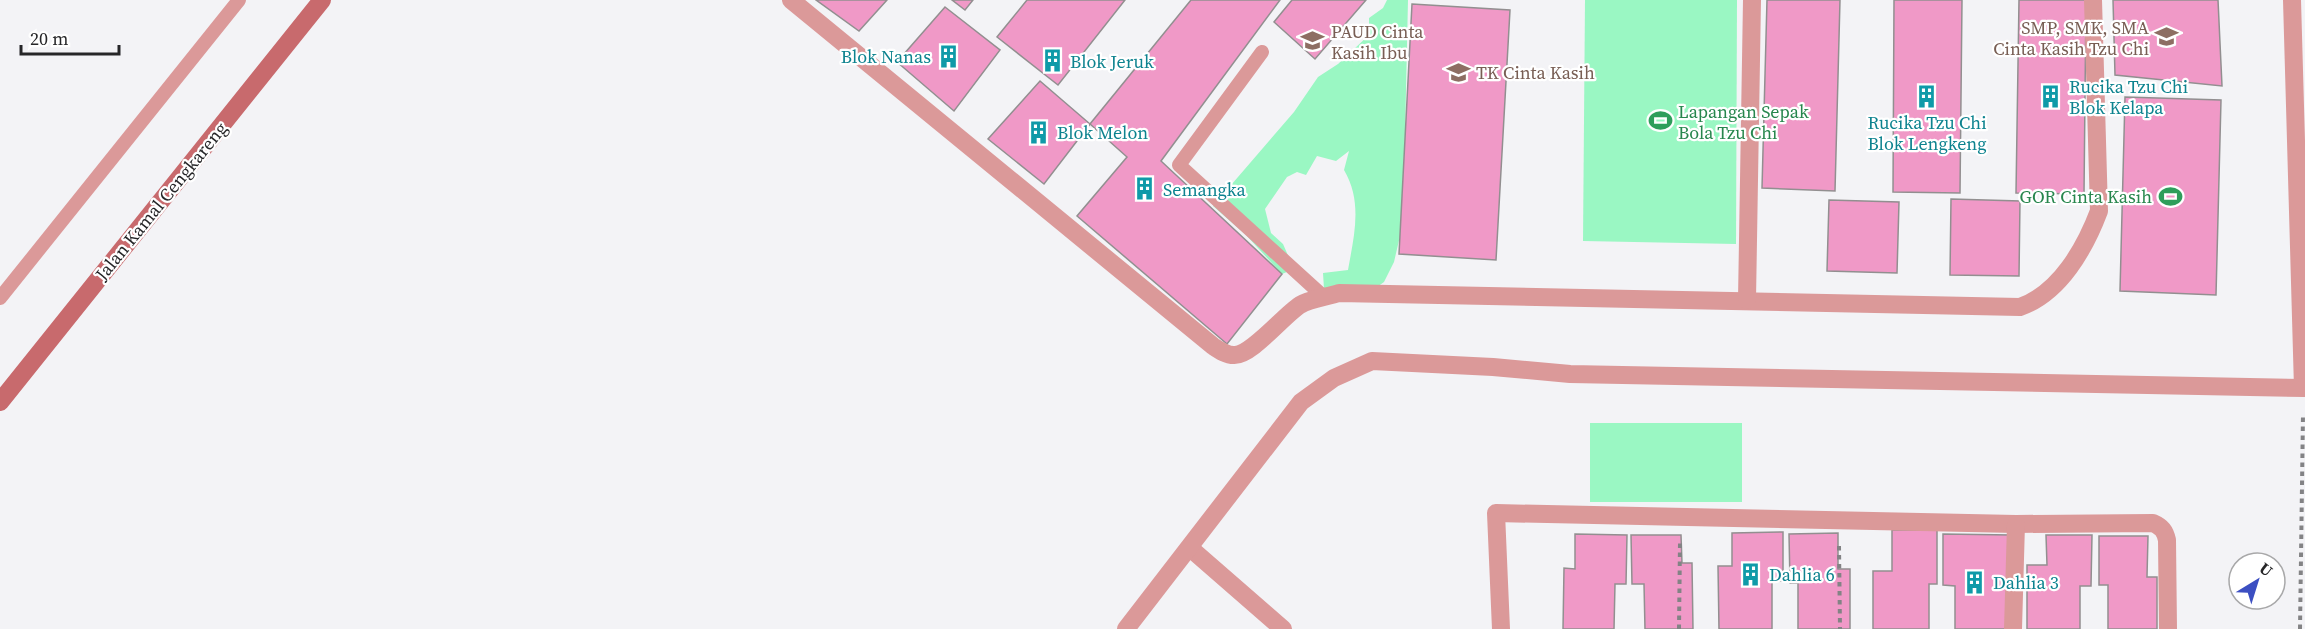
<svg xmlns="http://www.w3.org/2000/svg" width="2305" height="629" viewBox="0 0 2305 629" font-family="'Source Serif 4',serif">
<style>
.green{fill:#9af7c3}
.building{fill:#f099c7;stroke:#928f90;stroke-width:1.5}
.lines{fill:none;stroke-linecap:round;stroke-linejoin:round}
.path{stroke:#838385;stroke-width:4;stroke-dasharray:4.5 4.5;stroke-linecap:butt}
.lane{stroke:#db9999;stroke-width:14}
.street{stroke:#db9999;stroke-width:18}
.secondary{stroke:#c86a6d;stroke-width:18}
.labels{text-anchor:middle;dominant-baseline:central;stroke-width:4.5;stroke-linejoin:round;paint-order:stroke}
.education-label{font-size:18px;fill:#785e54;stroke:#fff;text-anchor:start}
.culture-label{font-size:18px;fill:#0d838f;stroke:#fff;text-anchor:start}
.leisure-label{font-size:18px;fill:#27864d;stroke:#fff;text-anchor:start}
.street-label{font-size:18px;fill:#262628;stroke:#fff}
</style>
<rect width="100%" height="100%" fill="#f3f3f6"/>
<!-- green -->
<g class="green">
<path d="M1387 0H1408L1405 135 1400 236 1394 262 1384 282 1370 292 1324 289 1323 273 1348 270C1354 236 1363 202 1344 170L1349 151 1336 161 1317 156 1306 175 1297 172 1287 177 1265 209 1271 233 1283 244 1294 269 1282 274 1246 235 1213 206 1294 112 1318 77 1338 64 1369 35V18L1383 8Z"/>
<polygon points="1585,0 1737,0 1736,244 1583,241"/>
<rect x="1590" y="423" width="152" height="79"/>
</g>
<!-- building -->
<g class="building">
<polygon points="816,0 887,0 859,31"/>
<polygon points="952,0 973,0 965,10"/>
<polygon points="1027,0 1125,0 1058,85 997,37"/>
<polygon points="1191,0 1280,0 1161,161 1282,274 1227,344 1077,216 1127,157 1090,124"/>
<polygon points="1292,0 1366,0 1315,59 1274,22"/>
<polygon points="1767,0 1840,0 1835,191 1762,188"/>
<polygon points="1894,0 1962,0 1960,193 1893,192"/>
<polygon points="2019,0 2086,0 2084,194 2016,193"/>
<polygon points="2113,0 2218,0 2222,86 2115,75"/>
<polygon points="1412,4 1510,10 1496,260 1399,254"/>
<polygon points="945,7 1000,50 954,111 897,62"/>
<polygon points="1040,81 1090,124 1044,184 988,139"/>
<polygon points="2125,97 2221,100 2216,295 2120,291"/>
<polygon points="1951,199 2020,201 2019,276 1950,275"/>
<polygon points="1829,200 1899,202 1897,273 1827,271"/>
<polygon points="1892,530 1937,530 1937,584 1929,584 1929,629 1873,629 1873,571 1892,571"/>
<polygon points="1783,532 1783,581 1772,581 1772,629 1719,629 1718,566 1732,566 1732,533"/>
<polygon points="1838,533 1838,569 1850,569 1850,629 1798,629 1798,583 1790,583 1789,534"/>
<polygon points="1575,534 1627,535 1626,584 1615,584 1614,629 1563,629 1564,568 1575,569"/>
<polygon points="1943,534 2011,535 2006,629 1955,629 1955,586 1943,585"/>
<polygon points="1631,535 1681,535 1682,563 1692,563 1693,629 1645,629 1644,584 1632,584"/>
<polygon points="2046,535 2092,535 2091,586 2080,586 2080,629 2027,629 2027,565 2047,565"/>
<polygon points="2099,536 2148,536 2147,577 2157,577 2157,629 2108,629 2108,585 2099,585"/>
</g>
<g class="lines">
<!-- path -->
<g class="path">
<polyline points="1839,546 1840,629"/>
<polyline points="1679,629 1680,543"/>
<polyline points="2300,629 2303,414"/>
</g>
<!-- lane -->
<g class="lane">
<polyline points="1262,52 1179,165 1324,297"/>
<polyline points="0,298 239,0"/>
</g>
<!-- street -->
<g class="street">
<path d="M791 0 1213 346C1219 350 1226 355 1234 355 1251 356 1283 316 1300 305 1310 299 1327 297 1339 293L2020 307C2060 293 2085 248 2099 211L2093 0"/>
<polyline points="2292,0 2303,388"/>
<polyline points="1747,300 1752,0"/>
<polyline points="1190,548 1283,629"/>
<polyline points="1126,629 1301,402 1334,378 1372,361 1493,367 1570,374 2305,388"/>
<path d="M1501 629 1496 513 2016 524 2153 523C2162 527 2165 531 2167 540L2168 629"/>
<polyline points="2013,629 2016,524"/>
</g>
<!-- secondary -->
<polyline class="secondary" points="0,402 322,0"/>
</g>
<!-- icons -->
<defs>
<symbol id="school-bare" viewBox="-9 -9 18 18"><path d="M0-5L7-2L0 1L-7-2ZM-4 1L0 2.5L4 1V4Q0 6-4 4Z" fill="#8d6e63" stroke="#fff" stroke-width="2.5" paint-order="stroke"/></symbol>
<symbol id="building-bare" viewBox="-9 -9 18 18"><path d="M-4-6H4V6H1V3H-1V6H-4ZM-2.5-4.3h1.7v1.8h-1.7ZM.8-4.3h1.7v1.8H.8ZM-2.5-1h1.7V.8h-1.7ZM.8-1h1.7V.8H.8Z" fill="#0f9aa8" stroke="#fff" stroke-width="2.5" paint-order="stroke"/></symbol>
<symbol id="stadium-bare" viewBox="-9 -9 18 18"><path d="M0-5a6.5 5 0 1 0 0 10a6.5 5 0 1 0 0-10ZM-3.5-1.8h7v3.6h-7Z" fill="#2e9e5b" stroke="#fff" stroke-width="2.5" paint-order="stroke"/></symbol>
</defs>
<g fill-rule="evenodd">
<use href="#school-bare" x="2150" y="20" width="33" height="33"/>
<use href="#school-bare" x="1296" y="24" width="33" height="33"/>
<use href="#building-bare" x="932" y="40" width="33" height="33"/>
<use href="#building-bare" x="1036" y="44" width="33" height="33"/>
<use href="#school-bare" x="1442" y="56" width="33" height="33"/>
<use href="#building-bare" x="1910" y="80" width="33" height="33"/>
<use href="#building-bare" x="2034" y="80" width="33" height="33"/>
<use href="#stadium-bare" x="1644" y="104" width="33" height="33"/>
<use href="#building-bare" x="1022" y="116" width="33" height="33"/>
<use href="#building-bare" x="1128" y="172" width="33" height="33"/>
<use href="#stadium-bare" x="2154" y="180" width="33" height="33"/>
<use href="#building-bare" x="1734" y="558" width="33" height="33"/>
<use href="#building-bare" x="1958" y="566" width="33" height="33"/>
</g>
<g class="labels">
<!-- education labels -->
<g class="education-label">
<text x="2149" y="27" text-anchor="end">SMP, SMK, SMA<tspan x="2149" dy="21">Cinta Kasih Tzu Chi</tspan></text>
<text x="1331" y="31">PAUD Cinta<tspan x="1331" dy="21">Kasih Ibu</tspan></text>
<text x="1476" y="72">TK Cinta Kasih</text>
</g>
<!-- culture labels -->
<g class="culture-label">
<text x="931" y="56" text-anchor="end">Blok Nanas</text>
<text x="1070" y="61">Blok Jeruk</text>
<text x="2069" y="86">Rucika Tzu Chi<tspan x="2069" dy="21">Blok Kelapa</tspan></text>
<text x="1927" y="122" text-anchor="middle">Rucika Tzu Chi<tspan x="1927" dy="21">Blok Lengkeng</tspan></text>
<text x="1057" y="132">Blok Melon</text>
<text x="1163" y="189">Semangka</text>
<text x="1769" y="574">Dahlia 6</text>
<text x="1993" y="582">Dahlia 3</text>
</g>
<!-- leisure labels -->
<g class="leisure-label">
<text x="1678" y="111">Lapangan Sepak<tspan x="1678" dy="21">Bola Tzu Chi</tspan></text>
<text x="2152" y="196" text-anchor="end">GOR Cinta Kasih</text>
</g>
<!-- street labels -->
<g class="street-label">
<text transform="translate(161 201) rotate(-51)">Jalan Kamal Cengkareng</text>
</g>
</g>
<!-- north arrow -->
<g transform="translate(2257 581) rotate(38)"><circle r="28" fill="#ffffff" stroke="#a8a8a9" stroke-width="1.5"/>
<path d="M0-4.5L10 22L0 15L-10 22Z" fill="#3c4fc2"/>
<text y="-9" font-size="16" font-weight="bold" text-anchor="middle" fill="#262628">U</text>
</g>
<!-- scale -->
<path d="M21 45v9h98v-9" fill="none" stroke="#262628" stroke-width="3"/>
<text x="30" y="45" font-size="18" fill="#262628" stroke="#ffffff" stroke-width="4.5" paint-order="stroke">20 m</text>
</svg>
